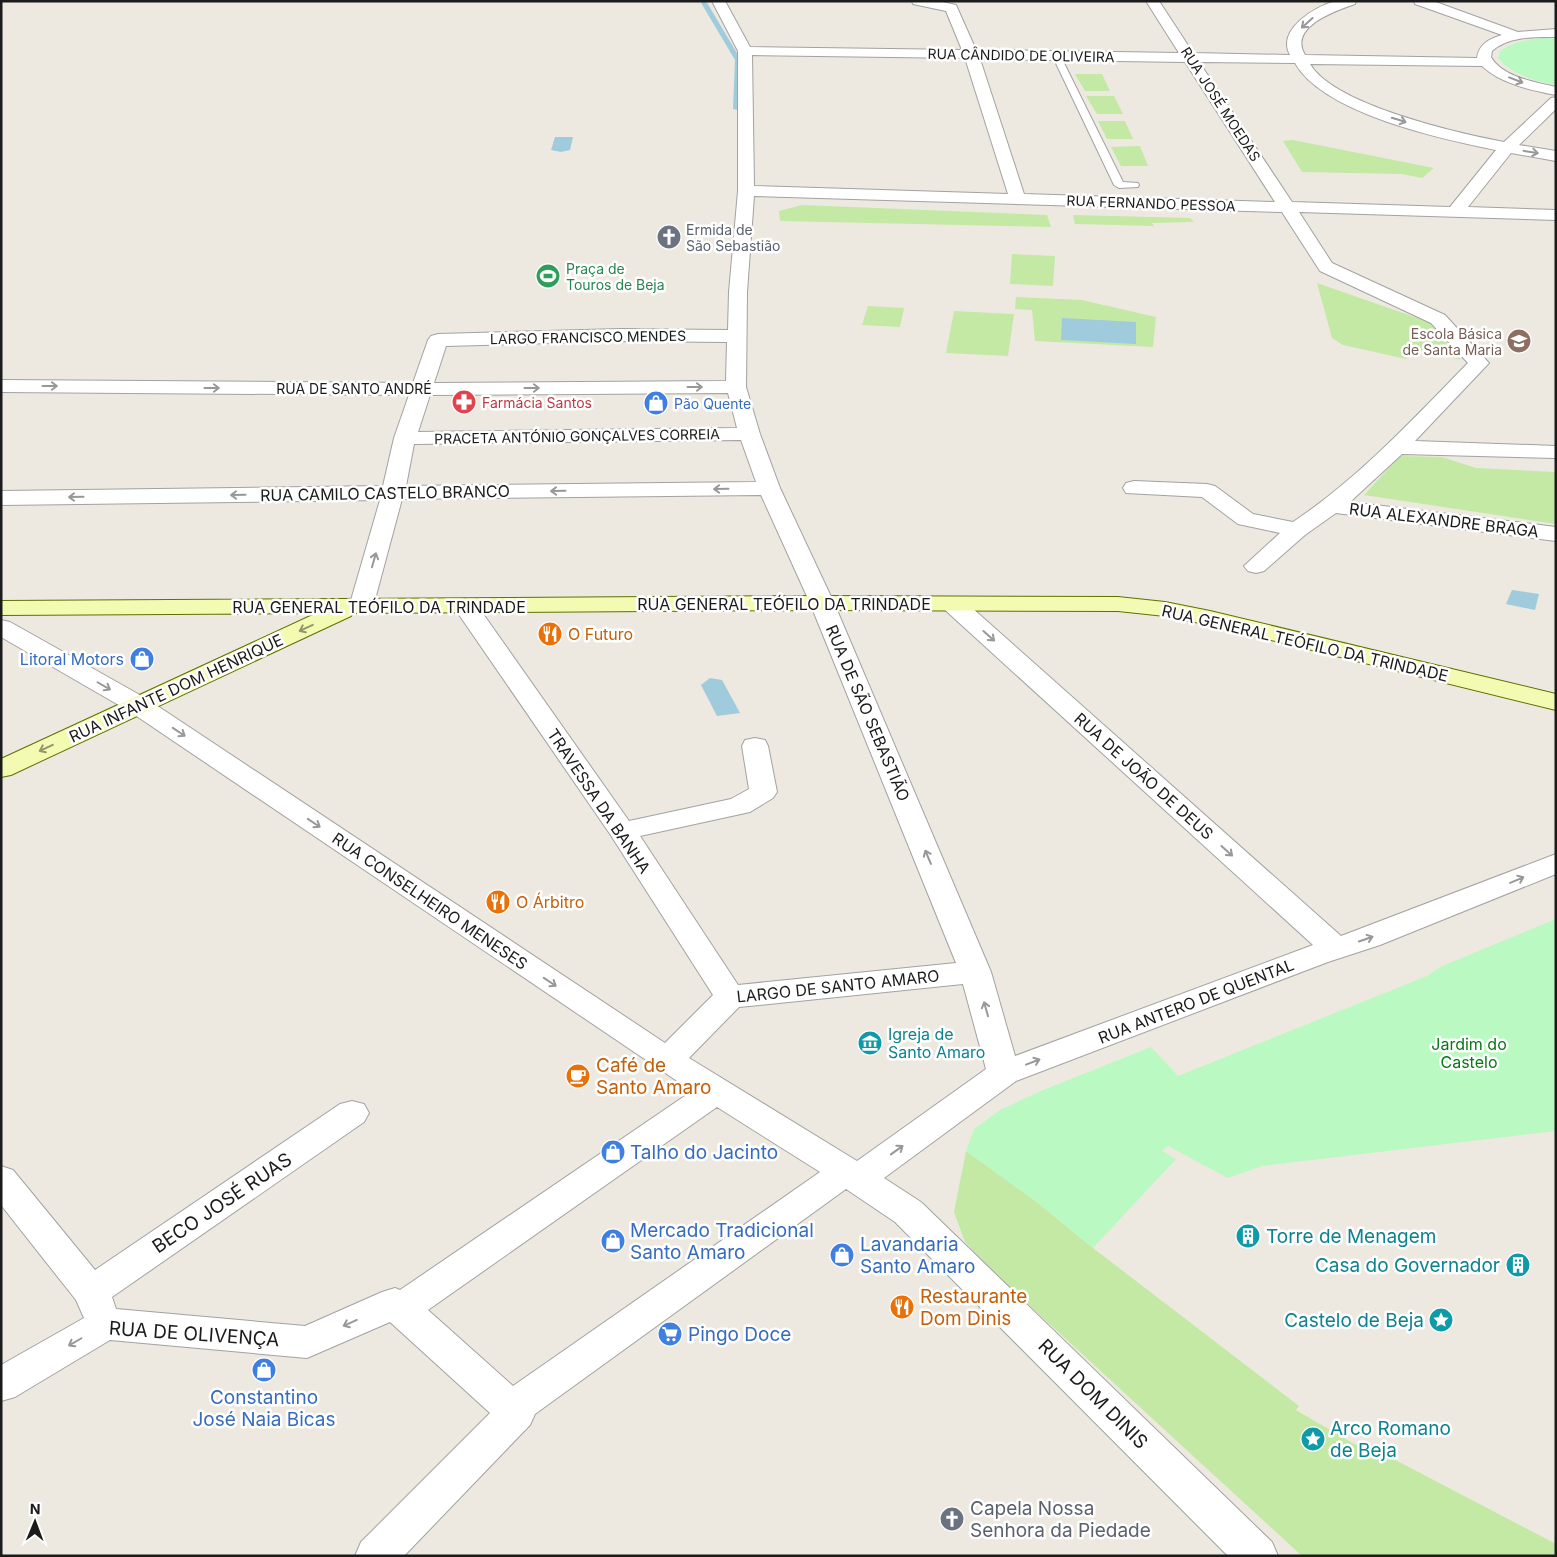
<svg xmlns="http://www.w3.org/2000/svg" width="1557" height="1557" viewBox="0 0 1557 1557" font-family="Inter,sans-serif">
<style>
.grass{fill:#c3e9a4}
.park{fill:#baf9c2}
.water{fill:#9fcbdc}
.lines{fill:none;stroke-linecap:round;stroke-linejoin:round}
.stream{fill:#9fcbdc;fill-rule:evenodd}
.lane-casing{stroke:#a2a2a2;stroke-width:2}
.street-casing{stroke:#a2a2a2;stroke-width:2}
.secondary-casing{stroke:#607003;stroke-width:2}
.lane{fill:#fff;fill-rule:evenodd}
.street{fill:#fff;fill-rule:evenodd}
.secondary{fill:#f3fab1;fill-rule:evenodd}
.oneway{stroke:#989898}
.oneway2{stroke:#92966e}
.labels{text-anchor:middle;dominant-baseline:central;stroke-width:5;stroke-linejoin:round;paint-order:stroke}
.far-street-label{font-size:14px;fill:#1b1b1b;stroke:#fff}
.far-worship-label{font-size:14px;fill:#5b616d;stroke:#fff;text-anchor:start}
.far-leisure-label{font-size:14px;fill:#27864d;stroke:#fff;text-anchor:start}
.far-education-label{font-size:14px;fill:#785e54;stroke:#fff;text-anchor:end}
.far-health-label{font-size:14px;fill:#be3a42;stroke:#fff;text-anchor:start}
.far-shop-label{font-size:14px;fill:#366cbe;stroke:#fff;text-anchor:start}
.street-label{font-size:16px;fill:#1b1b1b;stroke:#fff}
.food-label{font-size:16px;fill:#c56008;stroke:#fff;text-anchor:start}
.shop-label{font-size:16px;fill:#366cbe;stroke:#fff;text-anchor:end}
.culture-label{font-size:16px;fill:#0d838f;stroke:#fff;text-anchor:start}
.park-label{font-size:16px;fill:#0a7817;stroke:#fff}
.near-food-label{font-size:19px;fill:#c56008;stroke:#fff;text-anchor:start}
.near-shop-label{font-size:19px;fill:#366cbe;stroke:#fff;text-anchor:start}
.near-street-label{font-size:19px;fill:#1b1b1b;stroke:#fff}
.near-culture-label{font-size:19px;fill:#0d838f;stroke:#fff;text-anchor:start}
.near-worship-label{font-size:19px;fill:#5b616d;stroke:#fff;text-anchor:start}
</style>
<rect width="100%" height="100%" fill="#ede9e0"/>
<!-- grass -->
<g class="grass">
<polygon points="1075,74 1102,74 1110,91 1085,91"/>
<polygon points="1086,96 1114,96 1123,114 1097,114"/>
<polygon points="1098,121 1125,121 1133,139 1107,139"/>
<polygon points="1293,140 1434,168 1422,178 1402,174 1302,172 1283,141"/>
<polygon points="1140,146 1148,166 1121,166 1111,147"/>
<polygon points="802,205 1047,215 1051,227 780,221 779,211"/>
<polygon points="1073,215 1190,218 1194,222 1152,223 1154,226 1075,224"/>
<polygon points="1012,254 1055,256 1053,286 1010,284"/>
<polygon points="1317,283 1429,322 1461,360 1423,350 1406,359 1343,345 1332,338"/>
<polygon points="1016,297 1082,300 1156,317 1153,347 1035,341 1032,310 1015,309"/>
<polygon points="868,306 904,308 900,327 862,325"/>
<polygon points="954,311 1014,314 1008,356 946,353"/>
<polygon points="1400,456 1442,457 1476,468 1556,472 1556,524 1364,495"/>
<polygon points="966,1151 1038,1203 1093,1248 1299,1406 1296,1410 1356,1445 1359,1441 1556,1544 1556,1556 1302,1556 996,1275 965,1242 954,1212"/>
</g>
<!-- park -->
<g class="park">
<path d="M1556 37V85C1535 81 1512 75 1498 58L1501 50C1517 40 1536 38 1556 37Z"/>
<polygon points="1556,919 1556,1131 1262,1166 1228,1178 1168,1146 1162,1151 1176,1159 1093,1248 1038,1203 966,1151 974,1129 1000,1110 1043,1090 1151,1047 1178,1076 1427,976 1440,967"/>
</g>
<!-- water -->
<g class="water">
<polygon points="555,137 573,137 570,150 561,152 551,150"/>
<polygon points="1062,318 1136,322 1136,344 1061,340"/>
<polygon points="1512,590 1539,594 1535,610 1506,604"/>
<polygon points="710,678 722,680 740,713 717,716 701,685"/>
</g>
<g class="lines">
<!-- stream -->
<polygon class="stream" points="700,1 706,1 741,60 738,110 733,109 735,60"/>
<defs>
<polygon id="lane" points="1056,52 1060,55 1123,182 1138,183 1139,185 1138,187 1119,188 1114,185 1052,55"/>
<path id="street" d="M712 1H725L750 47 962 50 946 11 913 4 912 1H938L956 5 976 50 1179 53 1146 1H1159L1193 53 1290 55C1276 30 1315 6 1336 1 1342 0 1350 1 1356 1L1355 4C1335 11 1288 27 1305 55L1477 58C1479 44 1489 39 1502 35L1415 4 1414 1H1433L1518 32 1556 29V37C1536 37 1508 36 1492 51L1491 57C1502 77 1535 82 1556 87V95C1531 90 1501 84 1482 66L1310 64C1334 105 1457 133 1504 142L1551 98 1556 97V109L1519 145 1556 151V161L1511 153 1468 207 1556 210V220L1299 212 1332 263 1445 315 1489 363 1415 441 1556 446V458L1402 454 1350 502 1556 527V541L1336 513 1305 535 1264 571 1256 573 1248 571 1244 566 1280 533 1238 524 1202 497 1126 493 1123 488 1126 483 1134 481 1207 484 1215 486 1253 514 1293 522C1359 478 1413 419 1468 363L1431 323 1320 271 1282 212 754 196 747 292 746 387 760 434 780 488 834 603 991 972 1015 1056 1313 945 944 609 941 604 944 599 953 597 962 599 1341 936 1556 854V874L1380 945 1328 962 1016 1081 884 1178 921 1202 1272 1542 1278 1556H1228L895 1222 846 1189 535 1414 530 1425 404 1556H355L361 1542 490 1413 390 1322 307 1358 110 1340 15 1397 1 1401V1365L84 1318 76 1300 1 1205V1166L13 1170 95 1270 340 1104 352 1101 364 1104 369 1113 364 1122 112 1297 116 1309 305 1326 382 1292 395 1288 400 1290 692 1091 129 711 1 637V620L10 622 147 699 665 1043 713 995 610 834 453 606 456 601 465 599 474 601 629 821 731 799 749 789 742 746 745 740 755 738 765 740 768 746 777 792 773 798 750 812 640 836 738 985 956 963 810 603 761 495 402 499 373 607 370 612 361 614 352 612 349 607 380 500 1 505V491L383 486 394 438 409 395 1 392V380L413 383 428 340 431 336 438 334 621 329 728 330 729 292 738 191V51ZM752 55 965 58 1008 194 754 186ZM980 59 1185 62 1275 202 1024 194ZM1199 62 1295 63C1324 114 1442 139 1496 150L1450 207 1292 202ZM621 341 727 342 726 381 434 383 446 346ZM728 393 737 428 418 432 430 395ZM741 440 756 482 406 486 414 444ZM963 984 986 1069 857 1161 689 1058 739 1007ZM717 1107 820 1172 513 1386 428 1310Z"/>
<polygon id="secondary" points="822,596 1118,597 1165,602 1210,611 1556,694 1556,710 1210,625 1165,616 1118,611 822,610 353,613 351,616 11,775 1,777 1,759 317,613 1,615 1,601"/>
</defs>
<!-- lane casing -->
<use href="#lane" class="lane-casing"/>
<!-- street casing -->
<use href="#street" class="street-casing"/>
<!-- secondary casing -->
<use href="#secondary" class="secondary-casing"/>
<!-- lane -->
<use href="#lane" class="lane"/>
<!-- street -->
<use href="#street" class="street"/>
<!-- secondary -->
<use href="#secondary" class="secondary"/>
</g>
<!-- one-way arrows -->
<defs><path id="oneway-shaft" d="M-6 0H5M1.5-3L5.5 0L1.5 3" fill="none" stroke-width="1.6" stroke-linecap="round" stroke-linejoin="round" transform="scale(1.25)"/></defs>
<g class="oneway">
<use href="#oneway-shaft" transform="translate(1307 23) rotate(138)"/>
<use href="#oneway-shaft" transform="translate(1516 80) rotate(21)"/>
<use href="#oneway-shaft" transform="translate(1399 120) rotate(17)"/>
<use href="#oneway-shaft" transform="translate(1531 152) rotate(9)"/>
<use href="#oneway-shaft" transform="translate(50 386)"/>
<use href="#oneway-shaft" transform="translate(695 387)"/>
<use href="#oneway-shaft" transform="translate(212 388)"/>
<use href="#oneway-shaft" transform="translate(532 388)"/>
<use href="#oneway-shaft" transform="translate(721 489) rotate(179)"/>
<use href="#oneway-shaft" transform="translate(558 491) rotate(179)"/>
<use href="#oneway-shaft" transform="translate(238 495) rotate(179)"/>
<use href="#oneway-shaft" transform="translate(76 497) rotate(179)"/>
<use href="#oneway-shaft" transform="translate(374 560) rotate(-74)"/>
<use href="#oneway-shaft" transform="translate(989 636) rotate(42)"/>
<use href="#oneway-shaft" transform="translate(104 686) rotate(30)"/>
<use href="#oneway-shaft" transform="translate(179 732) rotate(34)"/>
<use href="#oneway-shaft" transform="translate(314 823) rotate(34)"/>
<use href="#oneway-shaft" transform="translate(1227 851) rotate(42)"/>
<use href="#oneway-shaft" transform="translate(928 857) rotate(-113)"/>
<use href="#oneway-shaft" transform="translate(1517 880) rotate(-23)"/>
<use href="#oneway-shaft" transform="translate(1366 939) rotate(-19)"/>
<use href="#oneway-shaft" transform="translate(550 982) rotate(34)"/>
<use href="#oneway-shaft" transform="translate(986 1009) rotate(-106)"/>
<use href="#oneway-shaft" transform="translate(1033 1062) rotate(-21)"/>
<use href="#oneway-shaft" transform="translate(897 1150) rotate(-36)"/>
<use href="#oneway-shaft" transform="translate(350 1323) rotate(156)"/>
<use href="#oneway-shaft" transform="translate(75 1342) rotate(150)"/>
</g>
<g class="oneway2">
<use href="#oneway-shaft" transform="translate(306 628) rotate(155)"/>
<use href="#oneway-shaft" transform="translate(46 748) rotate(155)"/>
</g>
<!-- icons -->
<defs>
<symbol id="church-disc" viewBox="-11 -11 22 22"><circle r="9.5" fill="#6b7280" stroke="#fff"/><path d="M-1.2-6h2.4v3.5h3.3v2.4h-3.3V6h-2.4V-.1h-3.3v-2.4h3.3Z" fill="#fff"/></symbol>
<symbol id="stadium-disc" viewBox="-11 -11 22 22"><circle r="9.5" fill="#2e9e5b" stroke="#fff"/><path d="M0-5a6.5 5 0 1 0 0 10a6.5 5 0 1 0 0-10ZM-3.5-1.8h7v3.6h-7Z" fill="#fff"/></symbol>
<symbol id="school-disc" viewBox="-11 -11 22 22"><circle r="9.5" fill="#8d6e63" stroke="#fff"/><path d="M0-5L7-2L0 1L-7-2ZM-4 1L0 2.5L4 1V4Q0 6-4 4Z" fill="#fff"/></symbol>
<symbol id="pharmacy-disc" viewBox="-11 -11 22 22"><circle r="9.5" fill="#e0444e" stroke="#fff"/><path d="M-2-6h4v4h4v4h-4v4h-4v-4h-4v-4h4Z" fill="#fff"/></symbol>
<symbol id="shop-disc" viewBox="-11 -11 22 22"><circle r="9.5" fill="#3f7fe0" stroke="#fff"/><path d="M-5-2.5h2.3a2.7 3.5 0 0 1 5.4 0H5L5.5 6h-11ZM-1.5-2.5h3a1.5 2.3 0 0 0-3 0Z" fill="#fff"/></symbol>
<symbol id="restaurant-disc" viewBox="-11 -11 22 22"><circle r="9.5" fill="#e8710a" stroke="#fff"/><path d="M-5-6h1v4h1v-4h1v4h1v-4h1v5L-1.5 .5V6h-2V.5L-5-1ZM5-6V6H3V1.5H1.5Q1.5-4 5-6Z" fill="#fff"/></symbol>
<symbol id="museum-disc" viewBox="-11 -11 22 22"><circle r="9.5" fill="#0f9aa8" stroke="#fff"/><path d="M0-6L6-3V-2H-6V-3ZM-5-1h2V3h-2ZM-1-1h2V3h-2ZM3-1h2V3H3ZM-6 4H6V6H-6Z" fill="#fff"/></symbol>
<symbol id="cafe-disc" viewBox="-11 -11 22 22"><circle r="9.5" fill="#e8710a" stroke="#fff"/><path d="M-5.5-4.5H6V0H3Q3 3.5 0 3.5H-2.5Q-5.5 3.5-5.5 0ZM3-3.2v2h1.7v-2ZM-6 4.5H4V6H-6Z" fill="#fff"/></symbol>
<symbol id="building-disc" viewBox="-11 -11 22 22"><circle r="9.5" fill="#0f9aa8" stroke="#fff"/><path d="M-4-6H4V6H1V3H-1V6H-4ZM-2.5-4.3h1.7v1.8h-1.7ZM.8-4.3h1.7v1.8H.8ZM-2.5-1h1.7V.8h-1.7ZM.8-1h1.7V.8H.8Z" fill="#fff"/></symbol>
<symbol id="sight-disc" viewBox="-11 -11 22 22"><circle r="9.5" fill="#0f9aa8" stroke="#fff"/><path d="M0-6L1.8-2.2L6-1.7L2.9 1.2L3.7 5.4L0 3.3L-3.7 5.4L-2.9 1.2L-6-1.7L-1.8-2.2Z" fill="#fff"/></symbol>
<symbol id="supermarket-disc" viewBox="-11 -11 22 22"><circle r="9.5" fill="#3f7fe0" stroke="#fff"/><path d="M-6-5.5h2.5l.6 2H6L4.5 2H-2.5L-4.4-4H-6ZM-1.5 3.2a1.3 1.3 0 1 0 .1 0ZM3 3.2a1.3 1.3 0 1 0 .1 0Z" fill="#fff"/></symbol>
</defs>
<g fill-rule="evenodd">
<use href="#church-disc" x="655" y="223" width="28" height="28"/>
<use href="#stadium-disc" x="534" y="262" width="28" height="28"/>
<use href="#school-disc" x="1505" y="327" width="28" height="28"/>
<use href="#pharmacy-disc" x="450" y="388" width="28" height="28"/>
<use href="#shop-disc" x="642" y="389" width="28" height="28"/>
<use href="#restaurant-disc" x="536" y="620" width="28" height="28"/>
<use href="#shop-disc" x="128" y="645" width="28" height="28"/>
<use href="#restaurant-disc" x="484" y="888" width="28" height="28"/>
<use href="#museum-disc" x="856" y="1029" width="28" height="28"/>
<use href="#cafe-disc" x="564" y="1062" width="28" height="28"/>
<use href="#shop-disc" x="599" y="1138" width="28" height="28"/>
<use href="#building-disc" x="1234" y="1222" width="28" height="28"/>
<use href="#shop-disc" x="599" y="1227" width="28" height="28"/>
<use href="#shop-disc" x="828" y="1241" width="28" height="28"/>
<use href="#building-disc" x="1504" y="1251" width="28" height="28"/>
<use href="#restaurant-disc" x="888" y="1293" width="28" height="28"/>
<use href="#sight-disc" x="1427" y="1306" width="28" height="28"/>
<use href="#supermarket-disc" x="656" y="1320" width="28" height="28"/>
<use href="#shop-disc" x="250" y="1356" width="28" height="28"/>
<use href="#sight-disc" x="1299" y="1425" width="28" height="28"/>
<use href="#church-disc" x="938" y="1505" width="28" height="28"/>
</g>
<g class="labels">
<!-- far-street labels -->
<g class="far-street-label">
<text transform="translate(1021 55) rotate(1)">RUA CÂNDIDO DE OLIVEIRA</text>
<text transform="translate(1221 104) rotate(57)">RUA JOSÉ MOEDAS</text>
<text transform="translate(1151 203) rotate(2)">RUA FERNANDO PESSOA</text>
<text transform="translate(588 337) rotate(-1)">LARGO FRANCISCO MENDES</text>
<text x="354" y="388">RUA DE SANTO ANDRÉ</text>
<text transform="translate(577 436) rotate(-1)">PRACETA ANTÓNIO GONÇALVES CORREIA</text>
</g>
<!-- far-worship labels -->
<g class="far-worship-label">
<text x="686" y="229">Ermida de<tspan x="686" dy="16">São Sebastião</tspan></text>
</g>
<!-- far-leisure labels -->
<g class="far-leisure-label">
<text x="566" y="268">Praça de<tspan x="566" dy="16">Touros de Beja</tspan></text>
</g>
<!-- far-education labels -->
<g class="far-education-label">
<text x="1502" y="333">Escola Básica<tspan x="1502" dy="16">de Santa Maria</tspan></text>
</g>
<!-- far-health labels -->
<g class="far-health-label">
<text x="482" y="402">Farmácia Santos</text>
</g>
<!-- far-shop labels -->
<g class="far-shop-label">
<text x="674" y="403">Pão Quente</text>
</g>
<!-- street labels -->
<g class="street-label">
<text transform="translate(385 493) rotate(-1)">RUA CAMILO CASTELO BRANCO</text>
<text transform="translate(1444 520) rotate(7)">RUA ALEXANDRE BRAGA</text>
<text x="784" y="604">RUA GENERAL TEÓFILO DA TRINDADE</text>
<text x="379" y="607">RUA GENERAL TEÓFILO DA TRINDADE</text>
<text transform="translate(1305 643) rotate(13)">RUA GENERAL TEÓFILO DA TRINDADE</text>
<text transform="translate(176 688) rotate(-25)">RUA INFANTE DOM HENRIQUE</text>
<text transform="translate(868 713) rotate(67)">RUA DE SÃO SEBASTIÃO</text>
<text transform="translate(1144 776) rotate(42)">RUA DE JOÃO DE DEUS</text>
<text transform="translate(599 801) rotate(56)">TRAVESSA DA BANHA</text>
<text transform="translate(430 901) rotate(34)">RUA CONSELHEIRO MENESES</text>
<text transform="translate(838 986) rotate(-6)">LARGO DE SANTO AMARO</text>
<text transform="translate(1196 1001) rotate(-21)">RUA ANTERO DE QUENTAL</text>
</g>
<!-- food labels -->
<g class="food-label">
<text x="568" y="634">O Futuro</text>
<text x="516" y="902">O Árbitro</text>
</g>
<!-- shop labels -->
<g class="shop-label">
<text x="124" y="659">Litoral Motors</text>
</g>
<!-- culture labels -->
<g class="culture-label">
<text x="888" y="1034">Igreja de<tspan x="888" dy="18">Santo Amaro</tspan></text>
</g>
<!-- park labels -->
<g class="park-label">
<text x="1469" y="1044">Jardim do<tspan x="1469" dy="18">Castelo</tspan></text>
</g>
<!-- near-food labels -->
<g class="near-food-label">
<text x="596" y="1065">Café de<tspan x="596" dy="22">Santo Amaro</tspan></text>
<text x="920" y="1296">Restaurante<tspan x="920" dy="22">Dom Dinis</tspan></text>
</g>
<!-- near-shop labels -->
<g class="near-shop-label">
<text x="630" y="1152">Talho do Jacinto</text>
<text x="630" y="1230">Mercado Tradicional<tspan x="630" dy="22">Santo Amaro</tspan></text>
<text x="860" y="1244">Lavandaria<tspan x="860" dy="22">Santo Amaro</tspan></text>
<text x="688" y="1334">Pingo Doce</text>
<text x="264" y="1397" text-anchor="middle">Constantino<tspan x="264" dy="22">José Naia Bicas</tspan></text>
</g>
<!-- near-street labels -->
<g class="near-street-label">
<text transform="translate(222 1203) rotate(-34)">BECO JOSÉ RUAS</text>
<text transform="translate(194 1334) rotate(4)">RUA DE OLIVENÇA</text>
<text transform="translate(1093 1394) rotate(45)">RUA DOM DINIS</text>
</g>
<!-- near-culture labels -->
<g class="near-culture-label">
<text x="1266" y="1236">Torre de Menagem</text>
<text x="1500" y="1265" text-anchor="end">Casa do Governador</text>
<text x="1424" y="1320" text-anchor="end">Castelo de Beja</text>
<text x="1330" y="1428">Arco Romano<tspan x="1330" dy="22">de Beja</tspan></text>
</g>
<!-- near-worship labels -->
<g class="near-worship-label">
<text x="970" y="1508">Capela Nossa<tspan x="970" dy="22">Senhora da Piedade</tspan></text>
</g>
</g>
<!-- border -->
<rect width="1557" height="1557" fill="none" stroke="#1b1b1b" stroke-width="5"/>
<!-- north arrow -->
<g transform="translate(35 1522) rotate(1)" stroke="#ffffff" stroke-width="4" paint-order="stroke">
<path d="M0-4L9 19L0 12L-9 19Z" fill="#1b1b1b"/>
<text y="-8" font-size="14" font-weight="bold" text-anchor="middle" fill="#1b1b1b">N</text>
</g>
</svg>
